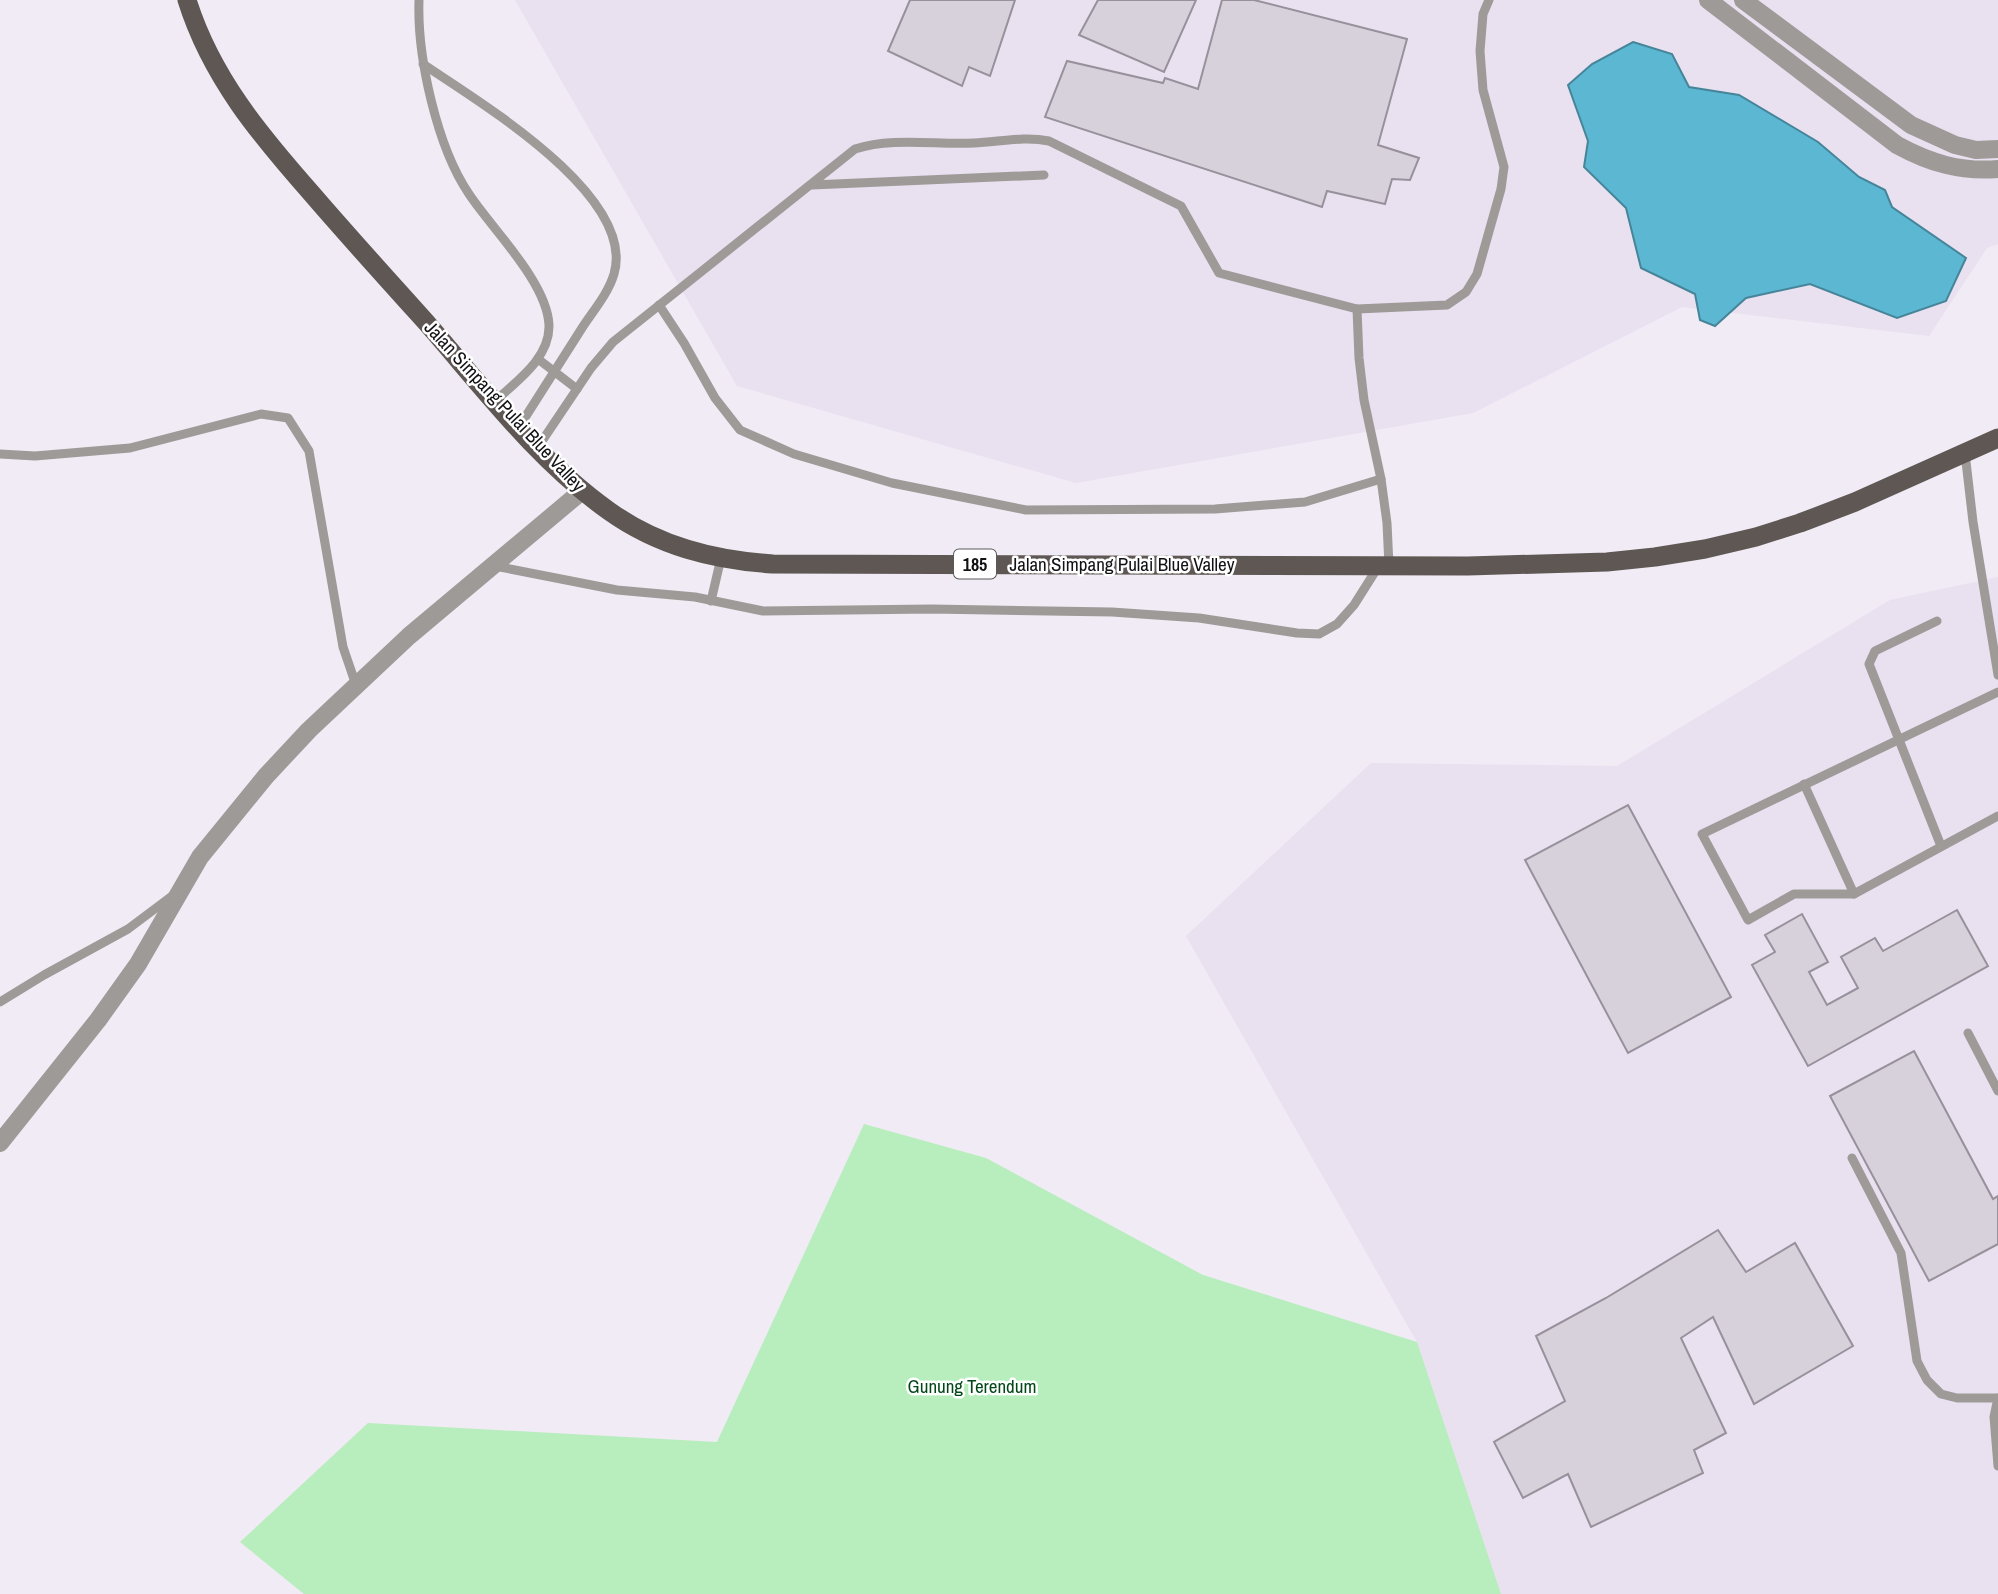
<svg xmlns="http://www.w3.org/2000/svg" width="1998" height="1594" viewBox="0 0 1998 1594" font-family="'Archivo Narrow',sans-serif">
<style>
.built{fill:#e9e0f0}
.green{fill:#b8edbd}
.water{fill:#5cb7d2;stroke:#468599;stroke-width:2}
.building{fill:#d6d1da;stroke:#96919a;stroke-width:2}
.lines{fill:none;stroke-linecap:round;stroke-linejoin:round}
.service{stroke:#9e9a98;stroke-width:9}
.minor{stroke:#9e9a98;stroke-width:18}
.primary{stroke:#5e5753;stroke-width:19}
.labels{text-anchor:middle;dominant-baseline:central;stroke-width:5;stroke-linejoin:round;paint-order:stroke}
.shield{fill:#fff;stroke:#59585a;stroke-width:2}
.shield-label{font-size:18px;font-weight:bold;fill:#121114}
.street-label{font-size:19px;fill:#121114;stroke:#fff}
.park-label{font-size:19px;fill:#024718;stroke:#fff}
</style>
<rect width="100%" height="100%" fill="#f0ebf4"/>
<!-- built -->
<g class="built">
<polygon points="515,0 1998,0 1998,244 1987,248 1929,336 1682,307 1473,413 1076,483 737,386"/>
<polygon points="1998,577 1998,1594 1501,1594 1417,1342 1186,936 1371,763 1617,766 1890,600"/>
</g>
<!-- green -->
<polygon class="green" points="864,1124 986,1158 1203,1275 1417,1342 1501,1594 304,1594 240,1542 368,1423 717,1442"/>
<!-- water -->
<polygon class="water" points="1633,42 1672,54 1689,87 1739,95 1818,142 1859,177 1885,190 1892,207 1966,258 1946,301 1897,318 1810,284 1746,298 1715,326 1700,320 1695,294 1641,268 1626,208 1584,167 1588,141 1568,85 1592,64"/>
<!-- building -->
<g class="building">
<polygon points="910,0 1015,0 990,76 969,67 962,86 888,51"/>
<polygon points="1098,0 1196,0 1164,72 1079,35"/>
<polygon points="1222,0 1254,0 1407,39 1378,145 1419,158 1410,180 1392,179 1385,204 1327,191 1322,207 1045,117 1067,61 1163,83 1165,78 1198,89"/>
<polygon points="1628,805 1731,997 1628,1053 1525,860"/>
<polygon points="1957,910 1988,966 1808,1066 1752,965 1775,952 1765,935 1802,914 1828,962 1809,972 1827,1005 1858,988 1841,957 1875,938 1883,951"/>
<polygon points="1914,1051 1993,1199 1998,1196 1998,1244 1929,1281 1830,1096"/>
<polygon points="1718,1230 1746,1272 1795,1243 1853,1346 1754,1404 1713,1317 1681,1338 1726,1433 1694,1450 1703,1473 1591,1527 1568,1474 1523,1498 1494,1442 1565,1401 1536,1336 1606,1298"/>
</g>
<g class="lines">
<!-- service -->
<g class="service">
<path d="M419 0C417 57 437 147 469 194 492 229 547 282 549 325 550 358 517 381 495 401"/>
<path d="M423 64C477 101 637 195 614 274 608 294 593 311 582 328 561 361 540 394 519 427"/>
<polyline points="812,185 1044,175"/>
<polyline points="659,305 684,343 715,398 740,430 794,454 892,483 1026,510 1215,509 1305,502 1381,479"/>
<polyline points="1357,309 1447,305 1466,292 1477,274 1501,189 1504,167 1483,90 1480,51 1483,14 1489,0"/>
<polyline points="538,359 577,389"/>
<path d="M538 447 591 368 613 342 855 149C893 137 935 145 974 143 999 142 1024 136 1049 141L1181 206 1219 273 1357 309 1359 358 1364 400 1381 479 1387 523 1389 566"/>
<polyline points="1965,453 1973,522 1998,675"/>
<polyline points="0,454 35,456 130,448 261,414 288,418 309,451 343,647 356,685"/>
<polyline points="495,566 617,590 695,597 763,611 932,609 1112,612 1199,618 1297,633 1319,634 1337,624 1354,605 1378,567"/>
<polyline points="711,601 721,558"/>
<polyline points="1937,621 1875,651 1869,664 1941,846"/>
<polyline points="1998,692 1702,834 1748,920 1794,894 1854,894 1998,816"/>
<polyline points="1804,784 1854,894"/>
<polyline points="0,1002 44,975 128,929 172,896"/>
<polyline points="1968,1033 1998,1091"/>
<polyline points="1852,1158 1901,1253 1917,1361 1927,1380 1941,1394 1957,1398 1998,1398"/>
<polyline points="1998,1398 1994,1417 1998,1466"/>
</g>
<!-- minor -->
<g class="minor">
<path d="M1708 0 1897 145C1930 163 1960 172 1998 169"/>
<polyline points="1743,0 1911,125 1955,145 1976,150 1998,149"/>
<polyline points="0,1143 98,1020 138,964 200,857 266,776 309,730 409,636 582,491"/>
</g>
<!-- primary -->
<path class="primary" d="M187 0C211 77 260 135 312 194 349 237 387 279 425 321 482 386 537 460 609 511 658 546 713 560 773 564L1468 566 1607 562 1655 557 1705 549 1756 537 1800 523 1855 502 1998 438"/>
</g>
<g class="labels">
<!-- shield labels -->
<rect class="shield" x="954" y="549.5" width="42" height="29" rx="5"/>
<g class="shield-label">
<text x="975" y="564">185</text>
</g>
<!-- street labels -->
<g class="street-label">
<text transform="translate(505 406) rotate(47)">Jalan Simpang Pulai Blue Valley</text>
<text x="1122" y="564">Jalan Simpang Pulai Blue Valley</text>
</g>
<!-- park labels -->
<g class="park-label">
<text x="972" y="1386">Gunung Terendum</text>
</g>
</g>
</svg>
